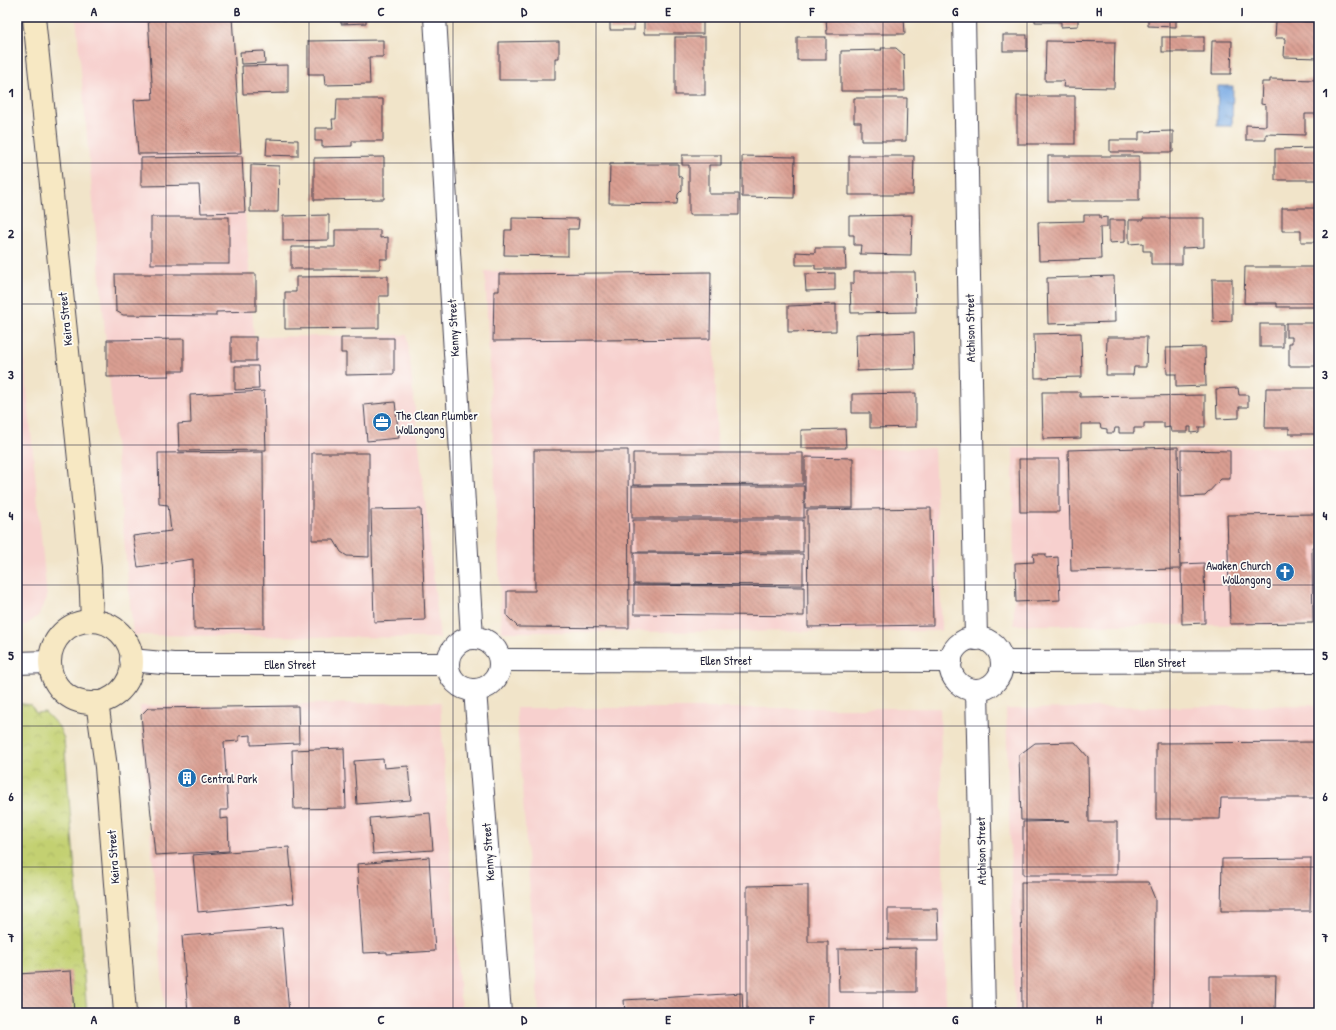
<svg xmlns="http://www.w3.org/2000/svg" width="1336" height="1030" viewBox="0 0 1336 1030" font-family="'Patrick Hand',sans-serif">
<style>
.built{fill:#f7d0ce}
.park{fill:url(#park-crowns);stroke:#727956}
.water{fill:url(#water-ripples);stroke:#4e6690}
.building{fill:url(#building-back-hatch)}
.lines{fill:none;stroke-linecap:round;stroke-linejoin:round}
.minor-casing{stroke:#413f50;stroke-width:24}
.tertiary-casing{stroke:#413f50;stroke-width:24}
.secondary-casing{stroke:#413f50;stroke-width:24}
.minor{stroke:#fff;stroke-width:22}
.tertiary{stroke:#fff;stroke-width:22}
.secondary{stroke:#f7e8c3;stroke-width:22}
.grid{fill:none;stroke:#22223b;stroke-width:1;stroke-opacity:0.55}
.labels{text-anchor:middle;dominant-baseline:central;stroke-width:3.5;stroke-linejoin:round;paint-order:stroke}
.street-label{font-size:12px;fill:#22223b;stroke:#fdfcf7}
.poi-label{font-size:12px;fill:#22223b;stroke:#fdfcf7;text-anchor:start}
.neatline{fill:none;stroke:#22223b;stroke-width:1.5}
.grid-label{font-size:13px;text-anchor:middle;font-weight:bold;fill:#22223b}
</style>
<defs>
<pattern id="park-crowns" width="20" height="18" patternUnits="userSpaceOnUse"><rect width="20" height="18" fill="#c3d071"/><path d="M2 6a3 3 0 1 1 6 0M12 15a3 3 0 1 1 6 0" fill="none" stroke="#a7b263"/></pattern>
<pattern id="water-ripples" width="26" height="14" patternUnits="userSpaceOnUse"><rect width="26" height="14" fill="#79aae4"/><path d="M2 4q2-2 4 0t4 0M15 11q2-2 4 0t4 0" fill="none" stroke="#638aba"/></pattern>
<pattern id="building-back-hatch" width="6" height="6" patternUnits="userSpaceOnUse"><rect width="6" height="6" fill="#da9f92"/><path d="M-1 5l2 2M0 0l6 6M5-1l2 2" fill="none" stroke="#b08178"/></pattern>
</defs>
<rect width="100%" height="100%" fill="#fdfcf7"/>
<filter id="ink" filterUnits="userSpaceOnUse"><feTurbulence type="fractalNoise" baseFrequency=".025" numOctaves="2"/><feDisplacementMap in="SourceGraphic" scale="8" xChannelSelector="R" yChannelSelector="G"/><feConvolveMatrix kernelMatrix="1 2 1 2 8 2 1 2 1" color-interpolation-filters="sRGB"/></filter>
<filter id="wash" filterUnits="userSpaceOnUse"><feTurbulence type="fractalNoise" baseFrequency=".012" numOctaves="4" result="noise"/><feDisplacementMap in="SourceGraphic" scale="16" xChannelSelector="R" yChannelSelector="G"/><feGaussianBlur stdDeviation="0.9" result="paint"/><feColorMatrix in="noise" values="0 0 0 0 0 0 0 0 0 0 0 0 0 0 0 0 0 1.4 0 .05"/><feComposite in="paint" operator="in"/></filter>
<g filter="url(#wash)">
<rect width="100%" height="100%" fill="#f1e4c9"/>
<!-- built -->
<g class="built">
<polygon points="76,17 231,17 254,337 407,335 440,638 133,635"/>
<polygon points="485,271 713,272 717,451 934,448 942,631 502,632"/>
<polygon points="17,287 47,598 38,616 26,625 17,626"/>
<polygon points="1319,447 1319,625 1014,625 1013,448"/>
<polygon points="440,702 461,1013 165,1013 140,706"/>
<polygon points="1319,705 1319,1013 1015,1013 1006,709"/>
<polygon points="516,708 940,708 946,1013 539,1013"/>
</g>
<!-- park -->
<polygon class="park" points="17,703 31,705 36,713 45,712 59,727 64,739 87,1013 17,1013"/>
<!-- water -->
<polygon class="water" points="1218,86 1233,86 1232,126 1217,126"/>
<g id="blocks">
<!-- building -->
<g class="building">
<polygon points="148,17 232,17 241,153 138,154 134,100 153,99"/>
<polygon points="282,17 366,17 366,23 341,24 341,19 282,20"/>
<rect x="610" y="17" width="24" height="13"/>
<rect x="644" y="17" width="59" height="17"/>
<polygon points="826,17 904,17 905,34 827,34"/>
<polygon points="1035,17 1078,17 1078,26 1061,27 1061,22 1035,22"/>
<polygon points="1148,17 1176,17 1176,27 1148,26"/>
<polygon points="1276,21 1319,22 1319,58 1284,57 1285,38 1275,38"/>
<rect x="1003" y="35" width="24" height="16"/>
<rect x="675" y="37" width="30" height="58"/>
<rect x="797" y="37" width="29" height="23"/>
<rect x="1162" y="37" width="42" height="15"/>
<polygon points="383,40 383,57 369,57 370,84 325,85 324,74 308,74 308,41"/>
<polygon points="559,41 559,58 555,58 555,80 499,80 499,42"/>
<polygon points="1046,41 1115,42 1114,88 1063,87 1064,81 1045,81"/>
<polygon points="1212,41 1232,41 1231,74 1211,74"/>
<polygon points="881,48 896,48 904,55 905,91 841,91 841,51 882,50"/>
<polygon points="264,51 265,63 241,64 240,52"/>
<polygon points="288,65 288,93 243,94 242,66"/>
<polygon points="1270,79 1319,80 1319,114 1305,114 1305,135 1266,134 1266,140 1246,140 1246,125 1266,126 1266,105 1261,104 1262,82 1270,82"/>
<rect x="1017" y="96" width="58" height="48"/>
<polygon points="854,98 907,98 906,141 861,141 861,122 854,122"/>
<polygon points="337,99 383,99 383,141 352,141 352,146 322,147 322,141 315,141 315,128 333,128 332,119 336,119"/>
<polygon points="1173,131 1173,152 1110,152 1110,140 1139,140 1139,132"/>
<polygon points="267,139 298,140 298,156 266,155"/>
<polygon points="1319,148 1319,180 1275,180 1275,149"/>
<polygon points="682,155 721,155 721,165 709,165 709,194 739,194 739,215 689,215 689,165 682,165"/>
<polygon points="242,156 245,212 201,213 199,185 141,186 141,158"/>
<polygon points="742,156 795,157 794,198 742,197"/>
<polygon points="849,156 914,156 913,195 849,195"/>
<rect x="1048" y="156" width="91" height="45"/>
<polygon points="384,157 384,199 314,200 314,158"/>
<polygon points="610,164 678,164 678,175 682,178 682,190 678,194 677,204 609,203"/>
<polygon points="251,165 279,166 278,212 250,212"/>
<polygon points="1282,208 1319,208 1319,242 1301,242 1301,231 1282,231"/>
<polygon points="329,215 329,240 283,241 283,216"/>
<polygon points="912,215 911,255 860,254 861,245 854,245 854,235 849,235 849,216"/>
<polygon points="1084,215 1100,215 1100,218 1107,217 1107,227 1100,227 1101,259 1039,261 1038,222 1084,221"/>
<rect x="151" y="217" width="78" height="47"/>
<polygon points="512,218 579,219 578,229 568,229 568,256 504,255 505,230 512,230"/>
<polygon points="1143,218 1204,218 1204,247 1182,248 1182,264 1151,264 1151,251 1143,251 1143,243 1129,244 1129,220 1143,220"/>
<polygon points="1109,220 1125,220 1125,242 1109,243"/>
<polygon points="335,230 380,230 380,238 388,237 388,259 380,259 380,269 291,269 291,247 335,247"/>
<polygon points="815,248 845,248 846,269 815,269 815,265 796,265 796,252 815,253"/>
<polygon points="1245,267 1319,267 1319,307 1277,307 1277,303 1244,303"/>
<polygon points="711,272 710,339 493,341 494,291 499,291 499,274"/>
<polygon points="854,272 915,272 916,312 851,313 850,284 854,284"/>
<polygon points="835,273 835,290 806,291 805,274"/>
<polygon points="115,274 256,274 256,311 216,312 216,316 123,315 116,311"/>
<polygon points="388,276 388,296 379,296 379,328 285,329 285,292 296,292 296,277"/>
<polygon points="1114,276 1115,322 1048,324 1047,278"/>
<polygon points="1212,279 1232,279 1232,321 1213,322"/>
<polygon points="836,304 836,331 788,332 788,306"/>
<polygon points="1286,323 1319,323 1319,366 1289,366 1289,343 1292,343 1292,337 1286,337"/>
<rect x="1260" y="324" width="23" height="23"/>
<polygon points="914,332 915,369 857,371 856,334"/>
<polygon points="1081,333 1082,377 1035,378 1034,334"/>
<rect x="231" y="337" width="25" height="24"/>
<polygon points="1107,337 1147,337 1146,367 1134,367 1133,375 1106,375"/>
<polygon points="341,338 394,338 394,374 346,375 346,353 341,353"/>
<polygon points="184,339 184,371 169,371 169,376 107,377 107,340"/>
<polygon points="1205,347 1206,386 1176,387 1176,374 1167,374 1166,348"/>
<polygon points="235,366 258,366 259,389 235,390"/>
<polygon points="1238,388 1239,395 1248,395 1248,407 1239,407 1239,418 1217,419 1216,389"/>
<polygon points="1266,388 1319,388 1319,434 1289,434 1289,428 1265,428"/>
<polygon points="264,391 266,450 179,451 178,424 191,423 190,395"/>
<polygon points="1042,392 1080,392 1080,397 1205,395 1205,427 1199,427 1199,432 1191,433 1191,427 1188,427 1188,432 1171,432 1170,427 1164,428 1164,423 1144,423 1144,428 1134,428 1134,433 1119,433 1119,428 1115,428 1114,433 1107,433 1107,429 1101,428 1100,424 1081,424 1081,438 1043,439"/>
<polygon points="916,393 916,427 870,428 870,413 852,413 852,394"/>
<polygon points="395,402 399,438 367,441 364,405"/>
<polygon points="845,429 846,448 801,448 801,430"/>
<polygon points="1178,447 1180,569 1071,571 1068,450"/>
<polygon points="534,450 628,450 629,628 518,627 507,616 507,591 535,591"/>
<polygon points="1181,450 1230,451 1230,479 1221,479 1205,496 1181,497"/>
<polygon points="263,452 264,628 194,629 193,559 138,567 133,536 171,531 168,505 159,504 158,453"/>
<polygon points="312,453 369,453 369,557 347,556 341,552 334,540 312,540"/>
<polygon points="633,453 803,453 803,484 633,485"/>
<polygon points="805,457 853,458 853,508 805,508"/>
<polygon points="1019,459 1059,459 1059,512 1020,512"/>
<rect x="632" y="486" width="172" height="32"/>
<polygon points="931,508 933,625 808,627 807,510"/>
<polygon points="421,509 425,620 374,622 371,510"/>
<polygon points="1319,514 1319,546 1312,547 1313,623 1230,624 1227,515"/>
<rect x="633" y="520" width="170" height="32"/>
<polygon points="634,553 803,554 803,585 634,584"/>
<polygon points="1033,554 1046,554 1046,558 1058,557 1060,600 1016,602 1015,563 1034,562"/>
<polygon points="1204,563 1205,623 1182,624 1181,564"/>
<polygon points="634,585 804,587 804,616 634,614"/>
<polygon points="298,706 299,743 251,745 251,735 239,736 239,741 224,742 228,810 220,810 220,819 228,818 229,851 155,855 141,715 148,708"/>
<polygon points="1075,742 1088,757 1089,822 1117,822 1117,875 1023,875 1023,822 1070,821 1021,820 1019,755 1035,743"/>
<polygon points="1319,742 1319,798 1221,798 1220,819 1156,819 1156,743"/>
<polygon points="344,748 346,808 294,809 292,750"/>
<polygon points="383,759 384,768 408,766 411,800 357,804 354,761"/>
<polygon points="430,813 433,850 373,854 370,818"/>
<polygon points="289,847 294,903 198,912 193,855"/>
<polygon points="429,857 435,951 387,954 387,952 363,953 357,864 381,862 381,861"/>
<polygon points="1311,858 1310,911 1221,911 1222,859"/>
<polygon points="1021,882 1148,882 1155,899 1154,1013 1022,1013"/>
<polygon points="808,885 808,942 828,942 828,1013 747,1013 747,886"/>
<polygon points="888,909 938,909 939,940 888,940"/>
<polygon points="282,928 289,1013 188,1013 182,936"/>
<polygon points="916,948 916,992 839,992 838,949"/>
<polygon points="71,971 74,1013 17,1013 17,974"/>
<polygon points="1209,976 1276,976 1275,1013 1209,1013"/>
<polygon points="742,993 743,1013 625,1013 624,1000"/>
</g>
</g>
</g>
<g filter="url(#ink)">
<use href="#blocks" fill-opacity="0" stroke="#413f50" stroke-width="1"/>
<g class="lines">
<defs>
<g id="minor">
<polyline points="435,17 472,638"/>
<polyline points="964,17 976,639"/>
<polyline points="475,690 500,1013"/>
<polyline points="977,690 984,1013"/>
</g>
<g id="tertiary">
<circle cx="474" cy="664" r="26"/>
<circle cx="976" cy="664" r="26"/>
<polyline points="131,660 173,664 448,664"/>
<polyline points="500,660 951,661"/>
<polyline points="1002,662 1319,661"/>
<polyline points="17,663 49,662"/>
</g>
<g id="secondary">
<polyline points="34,17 90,568 92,621"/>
<circle cx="91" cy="662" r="41"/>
<polyline points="97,702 106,767 125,1013"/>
</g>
</defs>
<!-- minor casing -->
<use href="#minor" class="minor-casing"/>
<!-- tertiary casing -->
<use href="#tertiary" class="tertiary-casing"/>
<!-- secondary casing -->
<use href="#secondary" class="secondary-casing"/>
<!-- minor -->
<use href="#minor" class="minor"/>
<!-- tertiary -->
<use href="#tertiary" class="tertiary"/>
<!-- secondary -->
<use href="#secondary" class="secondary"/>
</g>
</g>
<!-- grid -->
<path class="grid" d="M166 17V1013M309 17V1013M453 17V1013M596 17V1013M740 17V1013M883 17V1013M1027 17V1013M1170 17V1013M17 163H1319M17 304H1319M17 445H1319M17 585H1319M17 726H1319M17 867H1319"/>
<!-- icons -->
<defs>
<symbol id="office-disc" viewBox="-11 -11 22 22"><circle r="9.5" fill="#1f6fb2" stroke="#fdfcf7"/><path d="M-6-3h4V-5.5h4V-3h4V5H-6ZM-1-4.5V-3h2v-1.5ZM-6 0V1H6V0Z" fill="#fff"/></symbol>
<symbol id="church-disc" viewBox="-11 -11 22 22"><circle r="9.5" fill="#1f6fb2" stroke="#fdfcf7"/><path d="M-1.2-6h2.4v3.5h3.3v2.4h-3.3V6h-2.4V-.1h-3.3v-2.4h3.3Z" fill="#fff"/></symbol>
<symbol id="building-disc" viewBox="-11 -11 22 22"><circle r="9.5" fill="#1f6fb2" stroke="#fdfcf7"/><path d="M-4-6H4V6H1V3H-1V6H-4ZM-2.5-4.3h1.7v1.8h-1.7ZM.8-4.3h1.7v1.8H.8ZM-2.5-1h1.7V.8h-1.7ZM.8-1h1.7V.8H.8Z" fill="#fff"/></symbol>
</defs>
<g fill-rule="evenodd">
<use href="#office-disc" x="371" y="411" width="22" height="22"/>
<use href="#church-disc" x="1274" y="561" width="22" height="22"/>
<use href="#building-disc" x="176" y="767" width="22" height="22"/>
</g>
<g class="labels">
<!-- street labels -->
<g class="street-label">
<text transform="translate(65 319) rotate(-96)">Keira Street</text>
<text transform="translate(453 328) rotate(-93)">Kenny Street</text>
<text transform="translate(970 328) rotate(-91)">Atchison Street</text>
<text x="726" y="660">Ellen Street</text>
<text x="1160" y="662">Ellen Street</text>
<text x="290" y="664">Ellen Street</text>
<text transform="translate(981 851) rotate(-91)">Atchison Street</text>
<text transform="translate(488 852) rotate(-94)">Kenny Street</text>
<text transform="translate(113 857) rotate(-94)">Keira Street</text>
</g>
<!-- poi labels -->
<g class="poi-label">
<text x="396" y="415">The Clean Plumber<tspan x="396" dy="14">Wollongong</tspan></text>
<text x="1271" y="565" text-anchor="end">Awaken Church<tspan x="1271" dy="14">Wollongong</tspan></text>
<text x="201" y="778">Central Park</text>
</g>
</g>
<!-- margin -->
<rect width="1336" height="1030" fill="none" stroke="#fdfcf7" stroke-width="44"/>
<rect x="22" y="22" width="1292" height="986" class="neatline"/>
<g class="grid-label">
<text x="94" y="16">A</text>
<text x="237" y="16">B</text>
<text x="381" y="16">C</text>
<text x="524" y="16">D</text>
<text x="668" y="16">E</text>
<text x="812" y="16">F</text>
<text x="955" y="16">G</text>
<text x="1099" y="16">H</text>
<text x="1242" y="16">I</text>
<text x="11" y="97">1</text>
<text x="1325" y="97">1</text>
<text x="11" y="238">2</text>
<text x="1325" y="238">2</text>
<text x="11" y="379">3</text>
<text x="1325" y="379">3</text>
<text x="11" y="520">4</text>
<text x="1325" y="520">4</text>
<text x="11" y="660">5</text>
<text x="1325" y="660">5</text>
<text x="11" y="801">6</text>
<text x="1325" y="801">6</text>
<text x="11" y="942">7</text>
<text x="1325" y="942">7</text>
<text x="94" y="1024">A</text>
<text x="237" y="1024">B</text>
<text x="381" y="1024">C</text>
<text x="524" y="1024">D</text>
<text x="668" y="1024">E</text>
<text x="812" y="1024">F</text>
<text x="955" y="1024">G</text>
<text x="1099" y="1024">H</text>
<text x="1242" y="1024">I</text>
</g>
</svg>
